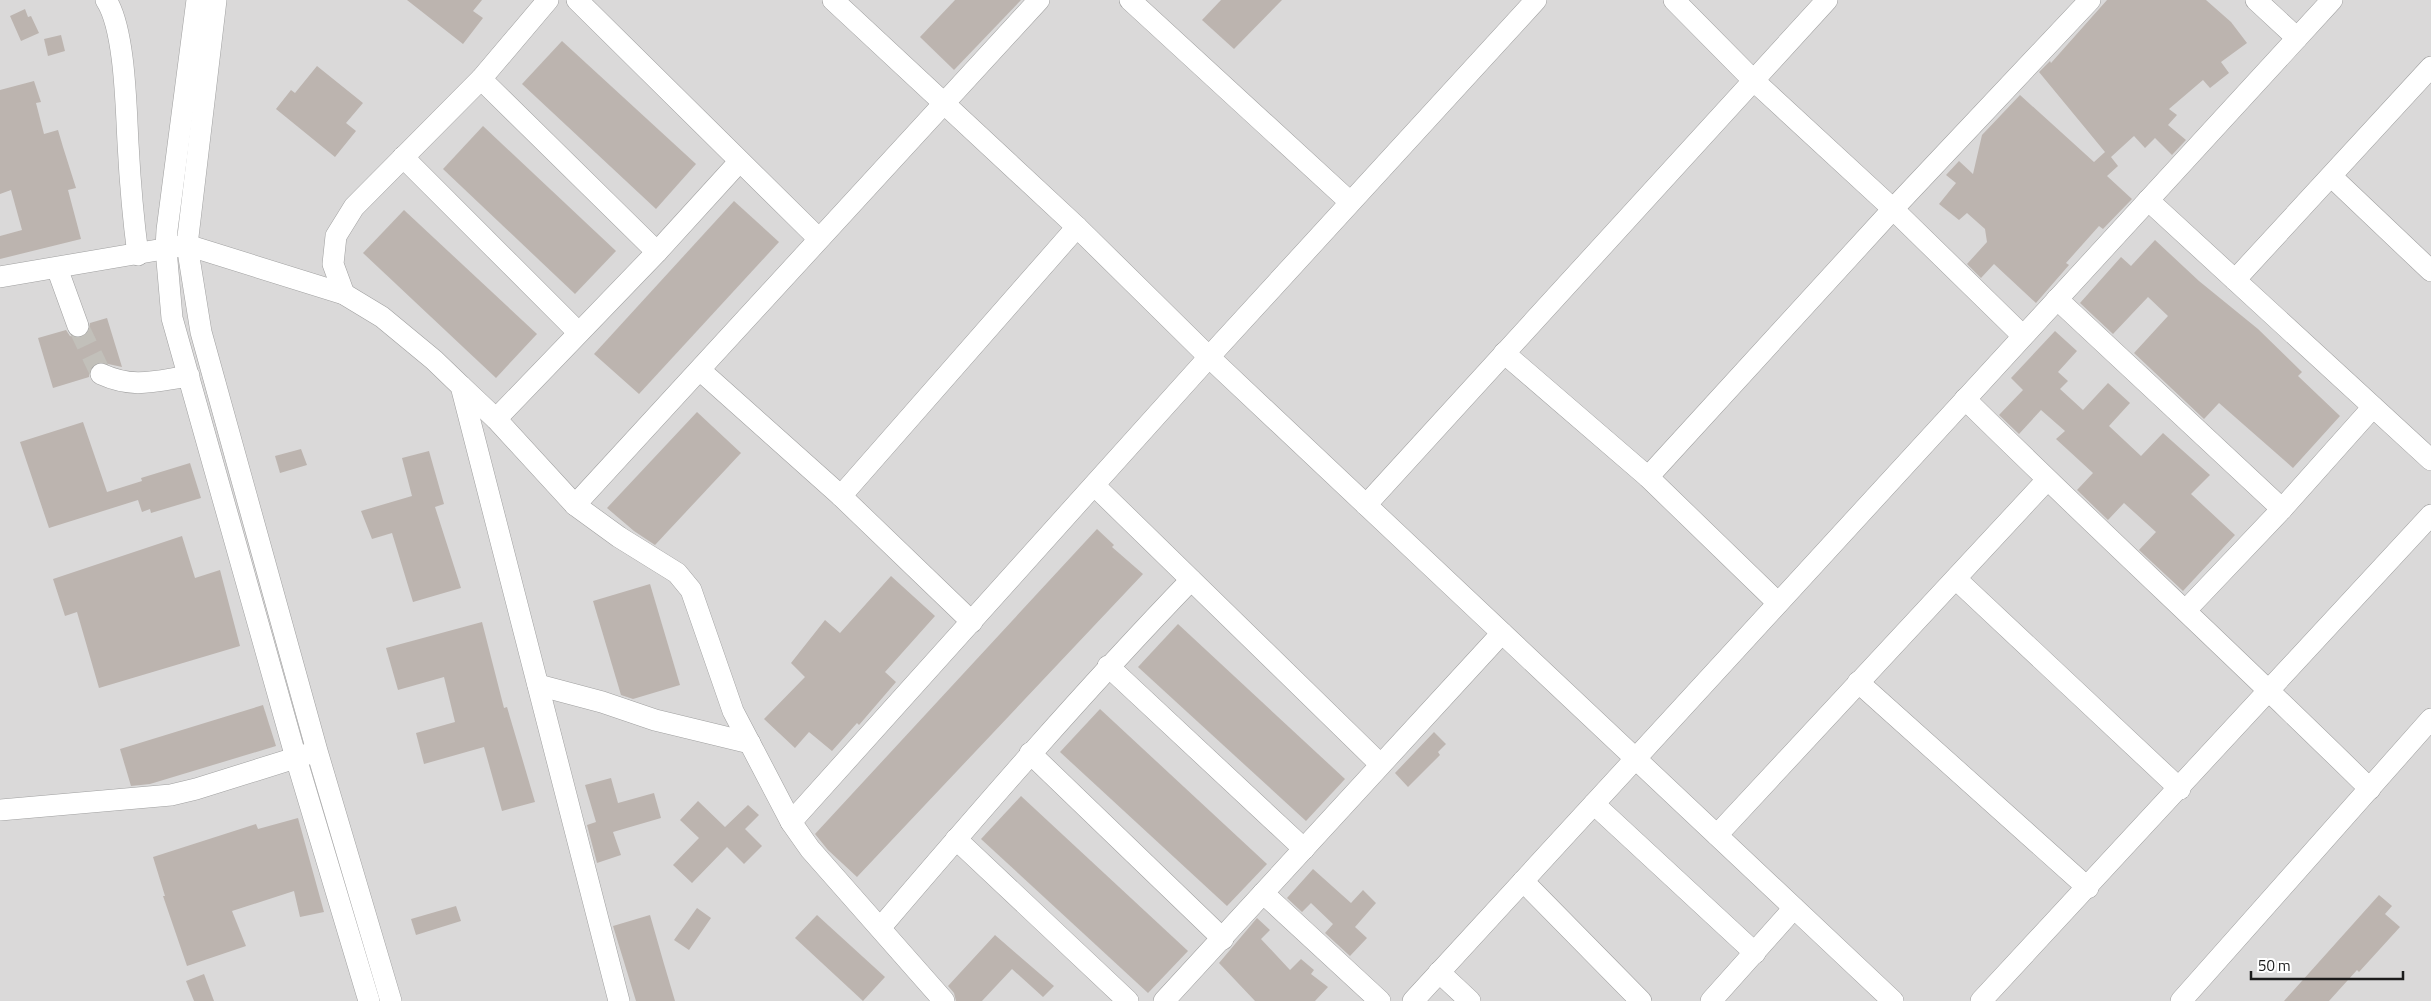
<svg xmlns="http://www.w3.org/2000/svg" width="2431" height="1001" viewBox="0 0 2431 1001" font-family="'Titillium Web',sans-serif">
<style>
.residential{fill:#dad9d9}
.building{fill:#bcb4af}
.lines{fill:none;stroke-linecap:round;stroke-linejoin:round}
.minor-tunnel{stroke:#c2c0ba;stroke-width:21;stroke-dasharray:21 11;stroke-linecap:butt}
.minor-casing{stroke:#a0a0a0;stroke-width:22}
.minor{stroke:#fff;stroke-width:21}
</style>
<rect width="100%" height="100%" fill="#ece9e2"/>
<!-- residential -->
<rect class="residential" x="0" y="0" width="2431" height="1001"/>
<!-- building -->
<g class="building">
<polygon points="407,0 482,0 473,11 483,18 463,44"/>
<polygon points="955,0 1021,0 954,70 920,37"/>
<polygon points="1221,0 1282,0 1234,49 1202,20"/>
<polygon points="2107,0 2206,0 2231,22 2247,43 2221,62 2229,73 2210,88 2203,80 2169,109 2177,115 2168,125 2186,140 2172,155 2155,138 2145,148 2134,136 2111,157 2118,166 2107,176 2132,199 2103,229 2099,226 2066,263 2069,265 2036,303 1994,264 1981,278 1967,264 1987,242 1985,229 1967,213 1959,220 1939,204 1956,183 1946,175 1959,161 1973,174 1982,135 2020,95 2094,162 2105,152 2039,72 2050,61 2051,63"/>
<polygon points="25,9 28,17 31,16 39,33 21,41 10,16"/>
<polygon points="61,35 65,51 48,56 44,39"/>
<polygon points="562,41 696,164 656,209 522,84"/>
<polygon points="317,66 363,103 346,123 356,131 335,157 276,109 291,90 295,93"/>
<polygon points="34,81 41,102 36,103 44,134 58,130 63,147 76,188 68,190 81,239 0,259 0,236 22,230 11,190 0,194 0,90"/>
<polygon points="483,126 616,251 575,294 443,169"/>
<polygon points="734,201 779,242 639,394 594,354"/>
<polygon points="404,210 537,334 496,378 363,253"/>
<polygon points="2155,240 2199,281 2258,329 2302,372 2298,376 2340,416 2293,468 2219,403 2204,419 2134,353 2168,316 2148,297 2113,334 2080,303 2121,257 2131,266"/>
<polygon points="107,318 122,367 99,362 90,369 89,377 53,388 38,338 66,330 70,336 82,338 88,334 90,323"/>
<polygon points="2055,331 2077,351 2058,372 2068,381 2060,389 2083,410 2108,383 2130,403 2109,426 2141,456 2163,433 2210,475 2191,494 2235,535 2183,591 2139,550 2156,532 2124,503 2108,520 2077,490 2093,473 2056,439 2065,431 2041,410 2019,434 1999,415 2023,390 2011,378"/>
<polygon points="697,412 741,453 655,545 634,531 607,508"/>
<polygon points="83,422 107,492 142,481 141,478 190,463 201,498 151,513 150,509 142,512 138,500 49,528 20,442"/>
<polygon points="301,449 307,465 280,473 275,456"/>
<polygon points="429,451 444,504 435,507 461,588 413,602 392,533 372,539 361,511 412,496 402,458"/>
<polygon points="1097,529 1114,545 1112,547 1143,574 857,877 828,850 815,834"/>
<polygon points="182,536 195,578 220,570 240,646 99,688 77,612 65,616 53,579"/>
<polygon points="891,576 935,616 885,672 896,682 859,725 857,723 832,751 809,732 795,748 764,719 805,677 791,663 825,620 840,633"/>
<polygon points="650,584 680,685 633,699 621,695 593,601"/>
<polygon points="482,622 504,708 507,707 535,802 502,811 484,747 424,764 416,733 455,722 444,677 398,690 386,648"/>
<polygon points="1178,624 1345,779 1306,821 1138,667"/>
<polygon points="263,705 276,746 150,784 131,786 120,749"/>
<polygon points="1100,709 1267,864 1227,906 1060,752"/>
<polygon points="1434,732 1446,744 1438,752 1440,755 1408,787 1395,773"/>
<polygon points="611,778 618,803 654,793 661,818 613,832 621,855 597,863 587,825 596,822 585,785"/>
<polygon points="1021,796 1188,951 1148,993 981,839"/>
<polygon points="698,801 725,827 748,805 759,815 745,829 762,846 744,864 727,847 692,883 673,865 699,838 680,820"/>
<polygon points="298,818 324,912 300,917 294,891 232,911 246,946 187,966 163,896 165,896 153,857 256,824 258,829"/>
<polygon points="1313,869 1351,903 1363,890 1376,903 1355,927 1367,938 1350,956 1325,933 1333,924 1311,903 1302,912 1287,898"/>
<polygon points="2379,895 2392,906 2385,914 2400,927 2359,972 2357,970 2329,1001 2284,1001"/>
<polygon points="456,906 461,921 416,935 411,919"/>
<polygon points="697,908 711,918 689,950 674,940"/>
<polygon points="650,915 664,964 675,1001 636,1001 613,926"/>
<polygon points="817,915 885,977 863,1001 795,938"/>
<polygon points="1257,918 1270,930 1261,939 1290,970 1301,959 1314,970 1311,974 1328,987 1315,1001 1255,1001 1219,963"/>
<polygon points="995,935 1054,986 1043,997 1012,969 982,1001 956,1001 954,993 948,986"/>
<polygon points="204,974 214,1001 194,1001 186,981"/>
</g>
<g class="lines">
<!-- minor-tunnel -->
<polyline class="minor-tunnel" points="78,326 101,374"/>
<defs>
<g id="minor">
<path d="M106 0C125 29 126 107 128 143 130 181 133 218 138 255"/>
<polyline points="197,0 167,230 166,249 172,318 296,758 369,1001"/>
<polyline points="216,0 187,245 201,332 317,751 391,1001"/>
<polyline points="577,0 818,238"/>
<polyline points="833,0 1077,227 1209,357 1893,1001"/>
<polyline points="1130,0 1350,202"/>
<polyline points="1674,0 1752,79 1893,209 2023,336"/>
<polyline points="2256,0 2297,38"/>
<polyline points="481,79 657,252"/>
<polyline points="403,157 578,332"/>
<polyline points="2332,177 2431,271"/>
<polyline points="2148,200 2431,460"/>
<polyline points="57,268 78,326"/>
<polyline points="0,277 187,245 344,294 382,317 434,360 461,386 619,1001"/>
<polyline points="2235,280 2431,67"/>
<polyline points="344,294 333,264 336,236 354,207 481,79 548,0"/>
<polyline points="2057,299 2282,509"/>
<polyline points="1504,353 1648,477 1778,603"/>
<polyline points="701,371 841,496 972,622"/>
<path d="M101 374C134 389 155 381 189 376"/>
<polyline points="461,386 496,419 575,505 619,537 677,573 691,590 733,711 791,822 810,849 944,1001"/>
<path d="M1965 399C2099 531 2236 657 2370 789"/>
<polyline points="496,419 657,252 739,162"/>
<polyline points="1648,477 1893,209 2090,0"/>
<polyline points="1095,486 1380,764"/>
<polyline points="841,496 1077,227"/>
<polyline points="575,505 1039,0"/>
<polyline points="1366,505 1827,0"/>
<polyline points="1956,579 2180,789"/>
<polyline points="2186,610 2282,509 2373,407"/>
<polyline points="1108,666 1304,849"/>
<polyline points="1858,682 2088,888"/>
<polyline points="538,685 602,702 655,720 750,743"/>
<polyline points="1030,753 1223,939"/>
<polyline points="1594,804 1755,953"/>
<polyline points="0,810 171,795 196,789 308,754"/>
<polyline points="791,822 1209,357 1536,0"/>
<polyline points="1717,835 2047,480"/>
<polyline points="956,839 1128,1001"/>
<polyline points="1523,881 1641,1001"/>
<polyline points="1263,893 1380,1001"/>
<path d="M881 927C982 809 1083 692 1191 580"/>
<polyline points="1439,972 1470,1001"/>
<polyline points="1164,1001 1502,633"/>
<polyline points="1413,1001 2332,0"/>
<polyline points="1711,1001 1794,908"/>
<polyline points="1981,1001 2431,515"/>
<polyline points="2181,1001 2431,719"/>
</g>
</defs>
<!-- minor casing -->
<use href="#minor" class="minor-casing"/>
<!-- minor -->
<use href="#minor" class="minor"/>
</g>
<!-- scale -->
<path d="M2251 971v8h152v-8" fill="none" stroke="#1c1c1c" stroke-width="2.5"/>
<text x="2258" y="971" font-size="15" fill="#1c1c1c" stroke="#ffffff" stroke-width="4" paint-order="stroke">50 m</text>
</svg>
